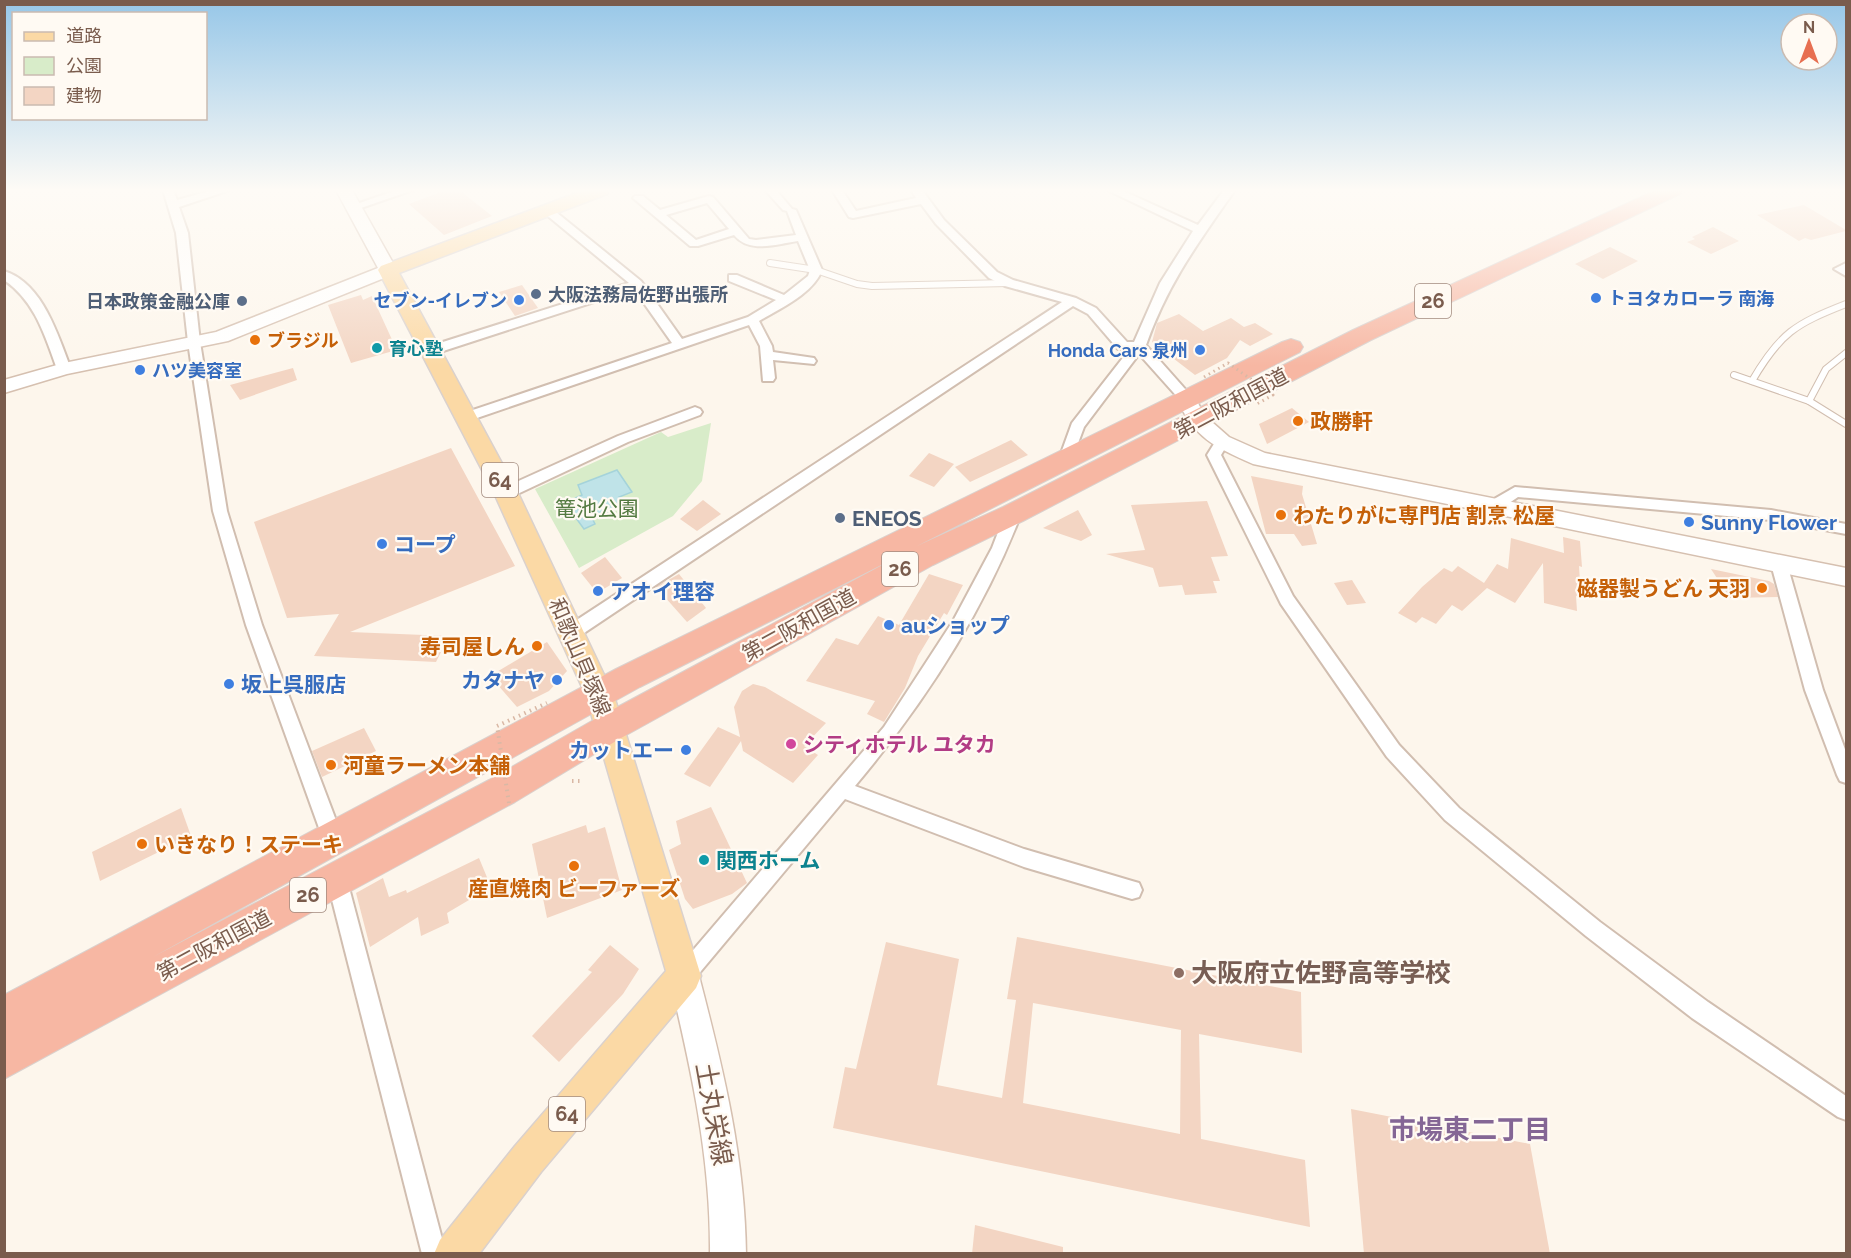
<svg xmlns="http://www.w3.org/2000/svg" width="1851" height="1258" viewBox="0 0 1851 1258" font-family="Raleway,'Noto Sans JP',sans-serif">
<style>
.green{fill:#d8ecc9}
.water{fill:#bfe3e8;stroke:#a5d3da;stroke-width:1.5}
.building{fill:#f3d5c3;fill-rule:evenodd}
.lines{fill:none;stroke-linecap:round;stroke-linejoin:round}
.lane-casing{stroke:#d1beb0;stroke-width:8}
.street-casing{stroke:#d1beb0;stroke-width:4}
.secondary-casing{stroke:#d6c0b0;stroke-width:3}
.primary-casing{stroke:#dad1cd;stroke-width:3}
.highway-casing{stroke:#dad1cd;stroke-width:2}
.path{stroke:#d9b8a5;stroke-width:4;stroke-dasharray:1.5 4.5;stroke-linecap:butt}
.lane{stroke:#fff;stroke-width:6}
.street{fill:#fff;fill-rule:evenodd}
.secondary{fill:#fff;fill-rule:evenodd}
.primary{fill:#fbd9a5;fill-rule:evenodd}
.highway{fill:#f7b7a3;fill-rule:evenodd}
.path-bridge-far1{stroke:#d9b8a5;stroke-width:3;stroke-dasharray:1.5 4;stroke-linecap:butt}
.path-bridge{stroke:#d9b8a5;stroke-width:4;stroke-dasharray:1.5 4.5;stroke-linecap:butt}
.service-dot{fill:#5c6f8a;stroke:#fffaf3;stroke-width:2}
.shop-dot{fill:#3f7fe0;stroke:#fffaf3;stroke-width:2}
.food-dot{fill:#e8710a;stroke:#fffaf3;stroke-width:2}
.culture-dot{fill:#0f9aa8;stroke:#fffaf3;stroke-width:2}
.hotel-dot{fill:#d1479c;stroke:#fffaf3;stroke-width:2}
.education-dot{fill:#8d6e63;stroke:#fffaf3;stroke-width:2}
.labels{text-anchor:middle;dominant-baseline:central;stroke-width:4.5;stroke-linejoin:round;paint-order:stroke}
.far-service-label{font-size:18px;font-weight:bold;fill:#4e5e75;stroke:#fffaf3;text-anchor:start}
.far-shop-label{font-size:18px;font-weight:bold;fill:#366cbe;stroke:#fffaf3;text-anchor:start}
.far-food-label{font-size:18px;font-weight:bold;fill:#c56008;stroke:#fffaf3;text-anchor:start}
.far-culture-label{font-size:18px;font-weight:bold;fill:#0d838f;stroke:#fffaf3;text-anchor:start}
.shield{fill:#fffaf3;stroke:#a28b7f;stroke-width:1.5}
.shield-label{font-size:20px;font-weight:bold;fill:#7a5c4d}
.street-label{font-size:21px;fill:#7a5c4d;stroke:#fffaf3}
.food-label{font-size:21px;font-weight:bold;fill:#c56008;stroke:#fffaf3;text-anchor:start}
.park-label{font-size:21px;fill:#537a41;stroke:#fffaf3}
.service-label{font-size:21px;font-weight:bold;fill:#4e5e75;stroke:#fffaf3;text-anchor:start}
.shop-label{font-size:21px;font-weight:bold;fill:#366cbe;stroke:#fffaf3;text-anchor:start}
.hotel-label{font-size:21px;font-weight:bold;fill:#b23c85;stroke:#fffaf3;text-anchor:start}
.culture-label{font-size:21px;font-weight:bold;fill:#0d838f;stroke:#fffaf3;text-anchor:start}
.near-education-label{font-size:26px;font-weight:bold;fill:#785e54;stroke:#fffaf3;text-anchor:start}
.near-street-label{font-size:26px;fill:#7a5c4d;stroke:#fffaf3}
.near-neighbourhood-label{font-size:27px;font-weight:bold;fill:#846695;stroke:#fffaf3}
</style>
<rect width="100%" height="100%" fill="#fdf6ec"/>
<!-- green -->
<polygon class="green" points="711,423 702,481 673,516 579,568 535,489 661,432 668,437"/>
<!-- water -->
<polygon class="water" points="617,470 632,492 619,497 625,505 592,518 595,524 584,529 565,503 582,495 578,485"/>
<!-- building -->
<g class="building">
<polygon points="446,190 459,190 492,216 444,235 409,204"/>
<polygon points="1804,205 1846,230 1846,231 1811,240 1805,238 1799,241 1757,215"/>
<polygon points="1713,227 1739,241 1711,254 1687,242 1695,239 1692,237"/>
<polygon points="1610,247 1638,261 1603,279 1575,264"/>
<polygon points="522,285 538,308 515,316 499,292"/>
<polygon points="361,295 363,300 372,296 394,344 391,345 393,351 351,363 328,305"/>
<polygon points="1179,314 1203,331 1231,318 1244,327 1255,323 1273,334 1250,346 1240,340 1227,358 1195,375 1152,342 1157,323"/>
<polygon points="293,368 297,380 240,400 230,385"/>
<polygon points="1292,408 1309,422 1267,444 1259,424"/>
<polygon points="1011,440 1028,455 970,482 955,467"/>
<polygon points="451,448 515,566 350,632 449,636 436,662 314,656 339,614 287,618 254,522"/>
<polygon points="929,453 954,464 934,487 909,476"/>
<polygon points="1251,476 1303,486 1302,494 1317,544 1302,546 1294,534 1266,534"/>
<polygon points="703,500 721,514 697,531 680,519"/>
<polygon points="1207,501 1228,556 1211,557 1220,581 1213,581 1217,593 1185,595 1182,585 1159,587 1153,568 1106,554 1145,550 1131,505"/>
<polygon points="1078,510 1092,535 1081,541 1043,528"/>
<polygon points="1563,537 1580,541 1582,567 1579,566 1581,597 1576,596 1577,611 1544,603 1543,563 1515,603 1487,588 1462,611 1452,605 1436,624 1422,617 1416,623 1398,613 1422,587 1444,568 1452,572 1458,566 1484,583 1497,564 1508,569 1511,538 1564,553"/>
<polygon points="605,557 622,578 597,593 581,573"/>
<polygon points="1711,569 1769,581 1774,584 1778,597 1730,598"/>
<polygon points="679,574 706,608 687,622 656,587"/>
<polygon points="929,574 963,585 947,615 944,613 918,656 905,688 884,722 867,714 875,701 806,681 836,638 858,645 878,616 899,625"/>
<polygon points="1352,580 1366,603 1347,605 1334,583"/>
<polygon points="547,642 567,671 549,691 517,707 490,676"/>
<polygon points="753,684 765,687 826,723 804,746 818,755 793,783 743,751 741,741 710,787 684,774 718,727 740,737 734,707 742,691"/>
<polygon points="364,728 376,751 322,777 312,751"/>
<polygon points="711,807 747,883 732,894 693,909 685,899 669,850 681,844 676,821"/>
<polygon points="181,808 191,836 100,881 92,852"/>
<polygon points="586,825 588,833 605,827 622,890 547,918 532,844"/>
<polygon points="479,858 491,887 447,913 449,923 421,936 418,917 370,947 356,893 383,878 389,897 406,890 407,893"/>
<path d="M1017 937 1301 992 1302 1053 1199 1034 1201 1139 1305 1160 1310 1227 833 1128 845 1067 856 1069 886 942 959 959 937 1085 1002 1098 1016 1000 1007 999ZM1033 1003 1181 1030 1180 1134 1023 1103Z"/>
<polygon points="610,945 639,969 623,994 559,1062 532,1036 592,972 588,970"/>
<polygon points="1351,1109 1530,1144 1550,1254 1364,1254"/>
<polygon points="975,1225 1063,1247 1063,1254 972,1254"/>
</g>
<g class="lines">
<defs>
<g id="lane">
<polyline points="770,263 816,270 857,284 872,286 1009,283"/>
<polyline points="1734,375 1809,401 1846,424"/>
<path d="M1752 381C1780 333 1795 324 1846 304"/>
<polyline points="1809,401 1826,369 1846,353"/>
</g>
<g id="street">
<polygon points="163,190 173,190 177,200 213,190 230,190 179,207 188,233 200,342 227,511 262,625 343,839 340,845 333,848 326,845 323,839 246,625 213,511 188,342 176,233"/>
<polygon points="397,190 413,190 358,209 354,210 348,207"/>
<path d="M765 190H776L792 209 796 210 822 270C813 294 779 309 759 321L772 346 773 352 814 358 816 361 814 364 773 360 775 378 773 381H763L760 346 749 325 471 420H461L459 417 461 414 672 343 634 289 437 353H427L426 350 427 347 629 283 543 212V208H551L641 281 682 339 748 317 776 300 729 281V275H737L784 295 808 276 810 270 798 241C776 244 750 254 734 235L698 246H690L633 198 635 196H643L660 210 709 196 713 197 749 239 756 240 796 235 787 211 783 210ZM707 203 729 229 696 240 666 215Z"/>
<path d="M832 190H842L856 211 916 198 911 190H922L944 220 997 272 1013 280 1076 298 1096 308 1127 342H1134L1160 283 1193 231 1107 190H1121L1198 225 1224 190H1235C1198 243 1168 283 1146 345L1193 398 1191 401H1181L1139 354 1084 427 1071 462H1061L1059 459 1072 423 1129 350 1118 349 1088 314 1073 306 578 637 572 639 566 637 564 632 566 627 1062 302 1005 286 989 278 936 224 921 204 853 218 849 217Z"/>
<polygon points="1846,263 1846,276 1834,269"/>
<path d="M4 271C43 283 58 336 71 369L69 372H59L57 369C45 336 35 301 4 280Z"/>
<polygon points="695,407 700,409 702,412 700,415 628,442 511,497 506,498 499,493 501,489 618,436"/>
<polygon points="1222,437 1229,442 1221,455 1293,596 1399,745 1459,808 1600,922 1708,1002 1846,1096 1846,1120 1838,1117 1692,1018 1586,936 1445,820 1387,757 1281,604 1207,455 1217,439"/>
<polygon points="1515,487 1771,510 1846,524 1846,534 1771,520 1518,497 1499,510 1489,510 1487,506 1489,502"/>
<path d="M1013 509 1018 510 1021 514C983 613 923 705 855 786L1024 849 1132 881 1139 883 1142 890 1139 897 1132 899 1024 867 845 799 691 983 684 986 677 983 674 976 677 969 884 727 953 621 992 548 1005 514 1008 510Z"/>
<polygon points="1779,558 1785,560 1787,564 1823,690 1846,752 1846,783 1840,781 1837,775 1805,690 1771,564 1773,560"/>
<polygon points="337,871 344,873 347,880 446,1254 422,1254 327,880 330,873"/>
</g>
<g id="secondary">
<polygon points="336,190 352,190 397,270 394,274 228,341 67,374 4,393 4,380 64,363 216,332 378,268"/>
<path d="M1186 392 1193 393 1204 415 1229 437 1265 453 1846 568V586L1253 464C1213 446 1196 439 1176 398L1179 393Z"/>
<path d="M684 961 695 965 699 976C723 1068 745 1158 746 1254H710C711 1158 691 1068 669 976L673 965Z"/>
</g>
<polygon id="primary" points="585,190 610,190 607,194 399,273 518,493 614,696 701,976 696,988 541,1172 479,1254 434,1254 440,1240 515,1146 666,971 586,696 494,493 378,270 381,266"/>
<path id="highway" d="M1656 190H1683L1680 194 1371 340 1023 521 933 565 621 738 515 802 4 1079V995L616 669 1282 342 1291 339 1300 342 1303 347 1300 352 917 546 1003 507 1353 330ZM903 554 597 718 489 780 153 957 640 687Z"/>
</defs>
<!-- lane casing -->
<use href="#lane" class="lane-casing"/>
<!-- street casing -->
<use href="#street" class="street-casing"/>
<!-- secondary casing -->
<use href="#secondary" class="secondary-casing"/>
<!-- primary casing -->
<use href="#primary" class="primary-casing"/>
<!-- highway casing -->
<use href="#highway" class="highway-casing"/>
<!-- path -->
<polyline class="path" points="572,781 582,781"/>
<!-- lane -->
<use href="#lane" class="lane"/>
<!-- street -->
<use href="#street" class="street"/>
<!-- secondary -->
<use href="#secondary" class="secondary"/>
<!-- primary -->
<use href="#primary" class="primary"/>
<!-- highway -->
<use href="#highway" class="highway"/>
<!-- path-bridge-far1 -->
<polyline class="path-bridge-far1" points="1204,377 1228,363 1273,395 1255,405"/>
<!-- path-bridge -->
<polyline class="path-bridge" points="509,803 497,726 547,703"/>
</g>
<!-- sky -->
<linearGradient id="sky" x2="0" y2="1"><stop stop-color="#97c7e8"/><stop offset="0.52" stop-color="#fefbf6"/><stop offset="1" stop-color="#fefbf6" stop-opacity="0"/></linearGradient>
<rect width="1851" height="366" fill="url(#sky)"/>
<!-- markers -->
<g class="service-dot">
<circle cx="536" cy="294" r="6"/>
<circle cx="242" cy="301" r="6"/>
<circle cx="840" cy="518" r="6"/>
</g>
<g class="shop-dot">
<circle cx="1596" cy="298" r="6"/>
<circle cx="519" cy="300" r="6"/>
<circle cx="1200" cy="350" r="6"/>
<circle cx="140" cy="370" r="6"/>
<circle cx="1689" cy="522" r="6"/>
<circle cx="382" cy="544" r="6"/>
<circle cx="598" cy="591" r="6"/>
<circle cx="889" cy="625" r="6"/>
<circle cx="557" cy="680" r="6"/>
<circle cx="229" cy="684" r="6"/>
<circle cx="686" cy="750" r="6"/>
</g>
<g class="food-dot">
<circle cx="255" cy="340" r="6"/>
<circle cx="1298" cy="421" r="6"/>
<circle cx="1281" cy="515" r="6"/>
<circle cx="1762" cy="588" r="6"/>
<circle cx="537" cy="646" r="6"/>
<circle cx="331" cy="765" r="6"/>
<circle cx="142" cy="844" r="6"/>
<circle cx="574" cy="866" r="6"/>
</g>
<g class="culture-dot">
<circle cx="377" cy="348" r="6"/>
<circle cx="704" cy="860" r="6"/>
</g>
<circle class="hotel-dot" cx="791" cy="744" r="6"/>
<circle class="education-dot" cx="1179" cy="973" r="6"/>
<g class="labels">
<!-- far-service labels -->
<g class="far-service-label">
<text x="548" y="294">大阪法務局佐野出張所</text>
<text x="230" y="301" text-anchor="end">日本政策金融公庫</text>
</g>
<!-- far-shop labels -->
<g class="far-shop-label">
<text x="1608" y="298">トヨタカローラ 南海</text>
<text x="507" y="300" text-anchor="end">セブン-イレブン</text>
<text x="1188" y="350" text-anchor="end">Honda Cars 泉州</text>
<text x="152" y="370">ハツ美容室</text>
</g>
<!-- far-food labels -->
<g class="far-food-label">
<text x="267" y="340">ブラジル</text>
</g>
<!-- far-culture labels -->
<g class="far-culture-label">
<text x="389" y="348">育心塾</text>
</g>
<!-- shield labels -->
<g class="shield">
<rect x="1415" y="284" width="36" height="34" rx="4.5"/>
<rect x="482" y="463" width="36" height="34" rx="4.5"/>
<rect x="882" y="552" width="36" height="34" rx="4.5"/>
<rect x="290" y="878" width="36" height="34" rx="4.5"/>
<rect x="549" y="1097" width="36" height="34" rx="4.5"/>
</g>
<g class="shield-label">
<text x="1433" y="301">26</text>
<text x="500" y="480">64</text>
<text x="900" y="569">26</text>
<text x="308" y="895">26</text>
<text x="567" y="1114">64</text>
</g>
<!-- street labels -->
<g class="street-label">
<text transform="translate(1231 403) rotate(-28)">第二阪和国道</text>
<text transform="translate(799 625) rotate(-29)">第二阪和国道</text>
<text transform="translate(580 657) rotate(67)">和歌山貝塚線</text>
<text transform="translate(214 945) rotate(-28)">第二阪和国道</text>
</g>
<!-- food labels -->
<g class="food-label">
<text x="1310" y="421">政勝軒</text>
<text x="1293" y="515">わたりがに専門店 割烹 松屋</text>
<text x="1750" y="588" text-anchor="end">磁器製うどん 天羽</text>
<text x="525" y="646" text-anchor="end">寿司屋しん</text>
<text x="343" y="765">河童ラーメン本舗</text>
<text x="154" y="844">いきなり！ステーキ</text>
<text x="574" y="888" text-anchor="middle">産直焼肉 ビーファーズ</text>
</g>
<!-- park labels -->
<g class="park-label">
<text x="597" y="508">篭池公園</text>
</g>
<!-- service labels -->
<g class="service-label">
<text x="852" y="518">ENEOS</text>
</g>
<!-- shop labels -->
<g class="shop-label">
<text x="1701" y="522">Sunny Flower</text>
<text x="394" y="544">コープ</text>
<text x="610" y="591">アオイ理容</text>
<text x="901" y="625">auショップ</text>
<text x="545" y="680" text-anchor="end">カタナヤ</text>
<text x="241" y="684">坂上呉服店</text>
<text x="674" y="750" text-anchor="end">カットエー</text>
</g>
<!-- hotel labels -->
<g class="hotel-label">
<text x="803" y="744">シティホテル ユタカ</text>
</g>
<!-- culture labels -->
<g class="culture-label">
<text x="716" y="860">関西ホーム</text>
</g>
<!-- near-education labels -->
<g class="near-education-label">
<text x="1191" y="973">大阪府立佐野高等学校</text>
</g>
<!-- near-street labels -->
<g class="near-street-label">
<text transform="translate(714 1114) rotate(80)">土丸栄線</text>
</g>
<!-- near-neighbourhood labels -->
<g class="near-neighbourhood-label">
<text x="1470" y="1129">市場東二丁目</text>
</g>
</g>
<!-- border -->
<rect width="1851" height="1258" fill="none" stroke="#7a5c4d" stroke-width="12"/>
<!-- legend -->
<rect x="12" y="12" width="195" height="108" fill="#fffaf3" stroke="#cabbb1" stroke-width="1.5"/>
<rect x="24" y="32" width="30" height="9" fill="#fbd9a5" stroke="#cabbb1" stroke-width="1.5"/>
<text x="66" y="42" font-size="18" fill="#7a5c4d">道路</text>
<rect x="24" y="57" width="30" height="18" fill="#d8ecc9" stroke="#cabbb1" stroke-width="1.5"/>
<text x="66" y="72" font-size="18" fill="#7a5c4d">公園</text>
<rect x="24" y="87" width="30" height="18" fill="#f3d5c3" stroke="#cabbb1" stroke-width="1.5"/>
<text x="66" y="102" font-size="18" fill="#7a5c4d">建物</text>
<!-- north arrow -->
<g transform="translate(1809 42)"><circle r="28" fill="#fffaf3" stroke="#cabbb1" stroke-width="1.5"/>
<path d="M0-4.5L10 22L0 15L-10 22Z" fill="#e76f51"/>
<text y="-9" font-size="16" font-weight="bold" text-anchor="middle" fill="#7a5c4d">N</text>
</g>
</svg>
